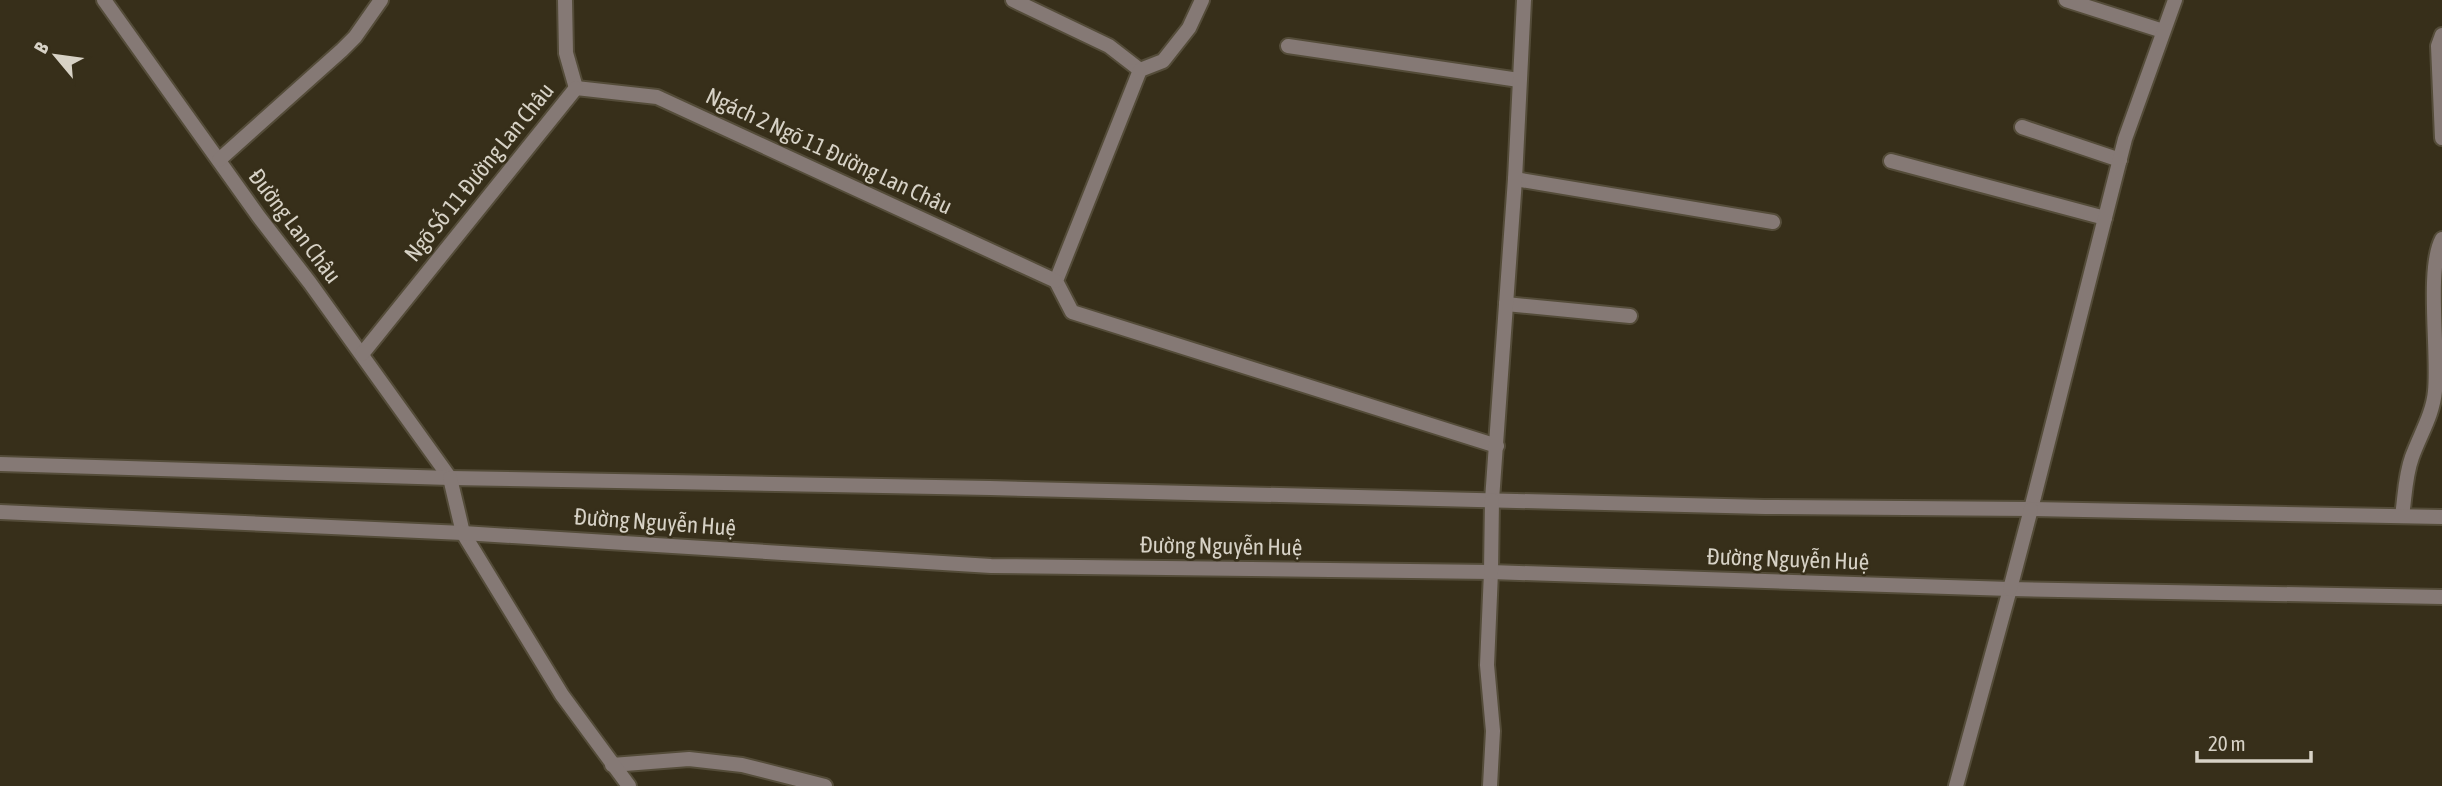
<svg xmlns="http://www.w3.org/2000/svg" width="2442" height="786" viewBox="0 0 2442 786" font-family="'Asap Condensed',sans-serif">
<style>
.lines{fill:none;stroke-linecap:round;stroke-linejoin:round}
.minor-casing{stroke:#544c39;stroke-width:18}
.tertiary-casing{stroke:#544c39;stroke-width:18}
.minor{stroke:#857975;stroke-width:14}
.tertiary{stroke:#857975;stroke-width:14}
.labels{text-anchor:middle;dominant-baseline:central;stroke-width:5;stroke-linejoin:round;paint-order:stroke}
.street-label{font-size:23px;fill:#d7d2c6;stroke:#372f1a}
</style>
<rect width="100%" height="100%" fill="#372f1a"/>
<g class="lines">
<defs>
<g id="minor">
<polyline points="104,0 259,217 310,283 450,478"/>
<polyline points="565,0 566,53 576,88"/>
<polyline points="1013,0 1109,46 1140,70"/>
<polyline points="1202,0 1189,28 1163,61 1140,70 1056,281 1072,312 1497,446"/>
<polyline points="2066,0 2163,31"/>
<polyline points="2442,35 2438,46 2442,138"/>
<polyline points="1288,46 1519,80"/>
<polyline points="576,88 657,97 1056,281"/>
<polyline points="2022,127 2120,160"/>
<polyline points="219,160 342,50 355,37 381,0"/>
<polyline points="1891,161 2105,218"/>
<polyline points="1515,179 1773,222"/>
<polyline points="1506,304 1630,316"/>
<polyline points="362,354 576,88"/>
<polyline points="1492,500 1515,179 1524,0"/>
<polyline points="2031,509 2125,139 2175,0"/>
<path d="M2402 516C2405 496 2405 476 2412 457 2420 435 2433 414 2435 391 2439 353 2426 269 2442 239"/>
<polyline points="612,765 689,759 742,765 825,786"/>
<polyline points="1490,786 1493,731 1487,665 1491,572"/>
<polyline points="1956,786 2010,589"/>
</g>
<g id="tertiary">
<polyline points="0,464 450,478 990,488 1765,507 2031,509 2442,517"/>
<polyline points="450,478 463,533 562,695 629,786"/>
<polyline points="0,512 463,533 991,566 1491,572 2010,589 2442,597"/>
<polyline points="1491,572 1492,500"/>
<polyline points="2010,589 2031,509"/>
</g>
</defs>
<!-- minor casing -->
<use href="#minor" class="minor-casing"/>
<!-- tertiary casing -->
<use href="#tertiary" class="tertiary-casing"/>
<!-- minor -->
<use href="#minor" class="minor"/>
<!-- tertiary -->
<use href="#tertiary" class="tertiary"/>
</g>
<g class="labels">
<!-- street labels -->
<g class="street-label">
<text transform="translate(829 151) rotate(25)">Ngách 2 Ngõ 11 Đường Lan Châu</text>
<text transform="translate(479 172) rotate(-51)">Ngõ Số 11 Đường Lan Châu</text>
<text transform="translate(295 226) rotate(53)">Đường Lan Châu</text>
<text transform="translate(655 522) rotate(4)">Đường Nguyễn Huệ</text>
<text transform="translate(1221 546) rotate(1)">Đường Nguyễn Huệ</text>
<text transform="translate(1788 559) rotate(2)">Đường Nguyễn Huệ</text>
</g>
</g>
<!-- north arrow -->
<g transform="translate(56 56) rotate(299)" stroke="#372f1a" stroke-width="5" paint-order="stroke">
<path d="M0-5L12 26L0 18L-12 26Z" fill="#d7d2c6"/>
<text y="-10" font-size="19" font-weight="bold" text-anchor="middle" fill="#d7d2c6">B</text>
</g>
<!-- scale -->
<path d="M2197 751v10h114v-10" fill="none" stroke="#d7d2c6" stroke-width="3.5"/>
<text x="2208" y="751" font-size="21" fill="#d7d2c6" stroke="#372f1a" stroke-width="5" paint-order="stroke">20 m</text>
</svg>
